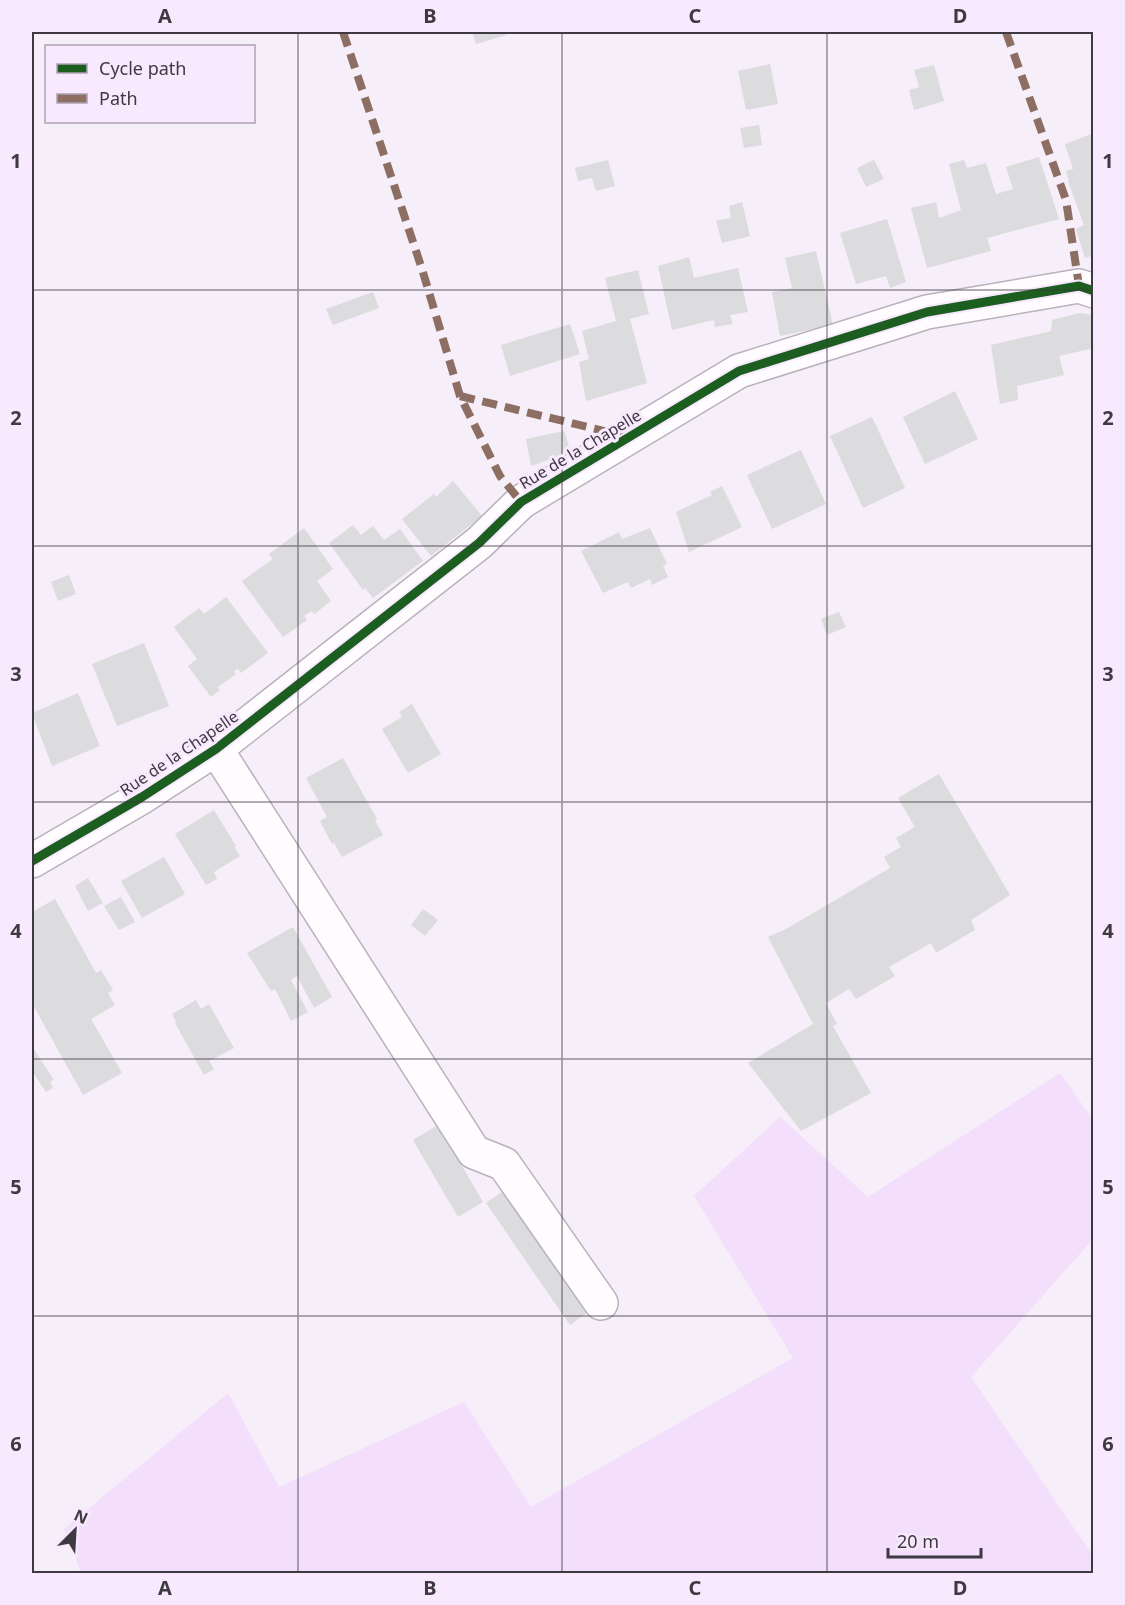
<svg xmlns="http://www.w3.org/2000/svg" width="1125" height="1605" viewBox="0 0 1125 1605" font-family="'Noto Sans',sans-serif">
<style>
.grass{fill:#f3defb}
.building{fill:#dcdbdd}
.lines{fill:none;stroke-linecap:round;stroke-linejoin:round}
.minor-casing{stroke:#b8b2ba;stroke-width:36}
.minor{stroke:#fefcfe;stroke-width:33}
.quiet{stroke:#8d6e63;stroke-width:8;stroke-dasharray:15 8;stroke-linecap:butt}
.cycleway-casing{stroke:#f9e9fe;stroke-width:13}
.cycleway{stroke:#1b5e20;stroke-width:9}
.grid{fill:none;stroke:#3f3941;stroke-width:1.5;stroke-opacity:0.55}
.labels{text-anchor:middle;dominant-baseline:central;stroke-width:6;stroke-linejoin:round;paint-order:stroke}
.street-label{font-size:16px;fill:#3f3941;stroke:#f9e9fe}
.neatline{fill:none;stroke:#3f3941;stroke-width:2}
.grid-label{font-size:20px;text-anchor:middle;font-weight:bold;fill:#3f3941}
</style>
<rect width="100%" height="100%" fill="#f6eef9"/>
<!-- grass -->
<polygon class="grass" points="1060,1073 1093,1120 1093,1239 971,1377 1093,1556 1093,1573 81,1573 64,1529 228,1393 279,1487 464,1402 531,1507 793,1358 694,1196 780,1117 868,1197"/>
<!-- building -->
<g class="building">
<polygon points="472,32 505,32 506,35 476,44"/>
<polygon points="770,64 778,104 746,110 738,71"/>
<polygon points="934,65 944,101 914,110 909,90 919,87 914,70"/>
<polygon points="759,125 762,145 744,148 740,128"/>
<polygon points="1094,133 1094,255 1085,258 1076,229 1084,225 1068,181 1069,181 1066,171 1073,169 1065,144"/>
<polygon points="1039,157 1059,219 987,238 991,251 927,268 911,208 936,202 939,218 961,210 949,164 964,160 967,168 986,163 996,194 1013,189 1006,167"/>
<polygon points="608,160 615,186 596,191 592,178 578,181 575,168"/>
<polygon points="874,160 884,179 866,187 857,168"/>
<polygon points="742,202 750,236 722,243 716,221 731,218 729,206"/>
<polygon points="887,219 906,282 890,288 886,276 856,284 840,233"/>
<polygon points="816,251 833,325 780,336 772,292 792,288 785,258"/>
<polygon points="689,257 694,278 738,268 748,312 730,315 733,324 715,327 714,320 672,330 658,266"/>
<polygon points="638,270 649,314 630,319 647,383 586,401 579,362 589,359 582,331 616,321 605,278"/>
<polygon points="373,292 379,308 333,325 326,309"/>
<polygon points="1079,313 1094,315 1094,348 1059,356 1064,375 1017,386 1018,400 1000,404 991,345 1051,331 1052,320"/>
<polygon points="570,324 580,354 510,376 501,345"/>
<polygon points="955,391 978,439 925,464 903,417"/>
<polygon points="872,417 905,488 863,508 830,436"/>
<polygon points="564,431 570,449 562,452 562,455 531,466 526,439"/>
<polygon points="801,450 826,504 772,529 747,475"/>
<polygon points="453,481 482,516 431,556 402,519 434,494 436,497"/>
<polygon points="722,486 742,527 689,552 676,512 712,495 710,492"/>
<polygon points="353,525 361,535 373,526 384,540 400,529 423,561 373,598 365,588 363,590 329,543"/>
<polygon points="304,528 333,569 317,581 331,601 314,614 312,611 304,616 307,620 283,637 242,581 273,559 269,554"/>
<polygon points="650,528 667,564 663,566 668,577 652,585 650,579 631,588 628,582 603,593 581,551 619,532 622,539"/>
<polygon points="69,575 76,594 58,601 51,582"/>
<polygon points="226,597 268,653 241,673 238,669 234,671 236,674 218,687 220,690 211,697 188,666 197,659 174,627 199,608 204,614"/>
<polygon points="839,612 846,627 827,635 821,619"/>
<polygon points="144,643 169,706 117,726 92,664"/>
<polygon points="78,693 100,746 52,766 32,713"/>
<polygon points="412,704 441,754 408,773 382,729 402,717 399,712"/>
<polygon points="343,758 377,819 375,820 383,835 342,857 334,843 332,844 320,821 327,817 306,778"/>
<polygon points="939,774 1010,895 971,920 975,930 936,953 931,943 889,967 895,976 856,999 849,989 826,1003 837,1024 833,1026 871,1093 801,1131 748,1063 813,1024 768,937 786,929 890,868 884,857 901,847 896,838 915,827 898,798"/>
<polygon points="214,810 236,846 234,847 240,856 214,872 217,879 206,885 175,834"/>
<polygon points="164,857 185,894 142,918 121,881"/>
<polygon points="88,878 103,903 88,911 75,886"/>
<polygon points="121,897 135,922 119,930 104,906"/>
<polygon points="55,899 96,973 101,970 113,990 108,993 115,1005 91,1019 122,1073 83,1095 32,1003 32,912"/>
<polygon points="423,909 438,920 425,936 411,925"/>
<polygon points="293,927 332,997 314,1008 297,976 291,980 308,1012 291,1021 275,989 271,991 247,953"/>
<polygon points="196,1000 201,1009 209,1004 234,1048 209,1061 214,1069 204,1075 175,1023 176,1022 172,1014"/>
<polygon points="33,1048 54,1080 50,1082 53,1088 46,1092 32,1071 32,1049"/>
<polygon points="438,1125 483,1202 458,1217 413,1140"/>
<polygon points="510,1186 594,1308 570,1325 486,1203"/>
</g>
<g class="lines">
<defs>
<g id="minor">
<polyline points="216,749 474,1152 504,1164 601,1303"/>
<polyline points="32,861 142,797 216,749 479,543 521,502 739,371 927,312 1079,286 1094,291"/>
</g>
</defs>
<!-- minor casing -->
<use href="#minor" class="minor-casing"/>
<!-- minor -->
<use href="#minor" class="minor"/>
<!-- quiet -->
<g class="quiet">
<polyline points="343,32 422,269 460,396 500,476 521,502"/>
<polyline points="1006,32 1066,200 1079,286"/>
<polyline points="460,396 629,437"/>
</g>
<defs>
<polyline id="cycleway" points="32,861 142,797 216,749 479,543 521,502 739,371 927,312 1079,286 1094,291"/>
</defs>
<!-- cycleway casing -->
<use href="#cycleway" class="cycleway-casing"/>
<!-- cycleway -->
<use href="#cycleway" class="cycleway"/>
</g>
<!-- grid -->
<path class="grid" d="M298 32V1574M562 32V1574M827 32V1574M32 290H1094M32 546H1094M32 802H1094M32 1059H1094M32 1316H1094"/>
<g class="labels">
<!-- street labels -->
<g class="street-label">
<text transform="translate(580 449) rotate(-31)">Rue de la Chapelle</text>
<text transform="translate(179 753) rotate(-34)">Rue de la Chapelle</text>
</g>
</g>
<!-- border -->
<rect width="1125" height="1605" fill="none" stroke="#f9e9fe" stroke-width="66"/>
<!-- legend -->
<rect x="45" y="45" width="210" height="78" fill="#f9e9fe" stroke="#afa3b2" stroke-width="1.5"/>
<rect x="57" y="64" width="30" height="9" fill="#1b5e20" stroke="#afa3b2" stroke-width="1.5"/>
<text x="99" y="75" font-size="18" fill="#3f3941">Cycle path</text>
<rect x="57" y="94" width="30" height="9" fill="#8d6e63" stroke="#afa3b2" stroke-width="1.5"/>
<text x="99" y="105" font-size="18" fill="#3f3941">Path</text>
<!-- north arrow -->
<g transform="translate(75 1530) rotate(24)" stroke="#f9e9fe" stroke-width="4.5" paint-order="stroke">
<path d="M0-4.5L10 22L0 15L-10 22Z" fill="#3f3941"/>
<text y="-9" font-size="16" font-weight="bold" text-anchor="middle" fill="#3f3941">N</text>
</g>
<!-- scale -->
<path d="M888 1548v9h93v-9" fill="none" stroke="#3f3941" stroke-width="3"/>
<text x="897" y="1548" font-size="18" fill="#3f3941" stroke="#f9e9fe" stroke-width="4.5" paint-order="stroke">20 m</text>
<rect x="33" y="33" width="1059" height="1539" class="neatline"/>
<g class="grid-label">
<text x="165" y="23">A</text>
<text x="430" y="23">B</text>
<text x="695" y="23">C</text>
<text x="960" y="23">D</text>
<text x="16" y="168">1</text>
<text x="1108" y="168">1</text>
<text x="16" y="425">2</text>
<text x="1108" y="425">2</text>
<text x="16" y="681">3</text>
<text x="1108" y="681">3</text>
<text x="16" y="938">4</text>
<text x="1108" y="938">4</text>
<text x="16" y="1194">5</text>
<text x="1108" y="1194">5</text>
<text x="16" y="1451">6</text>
<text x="1108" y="1451">6</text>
<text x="165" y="1595">A</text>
<text x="430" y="1595">B</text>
<text x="695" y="1595">C</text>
<text x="960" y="1595">D</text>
</g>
</svg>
